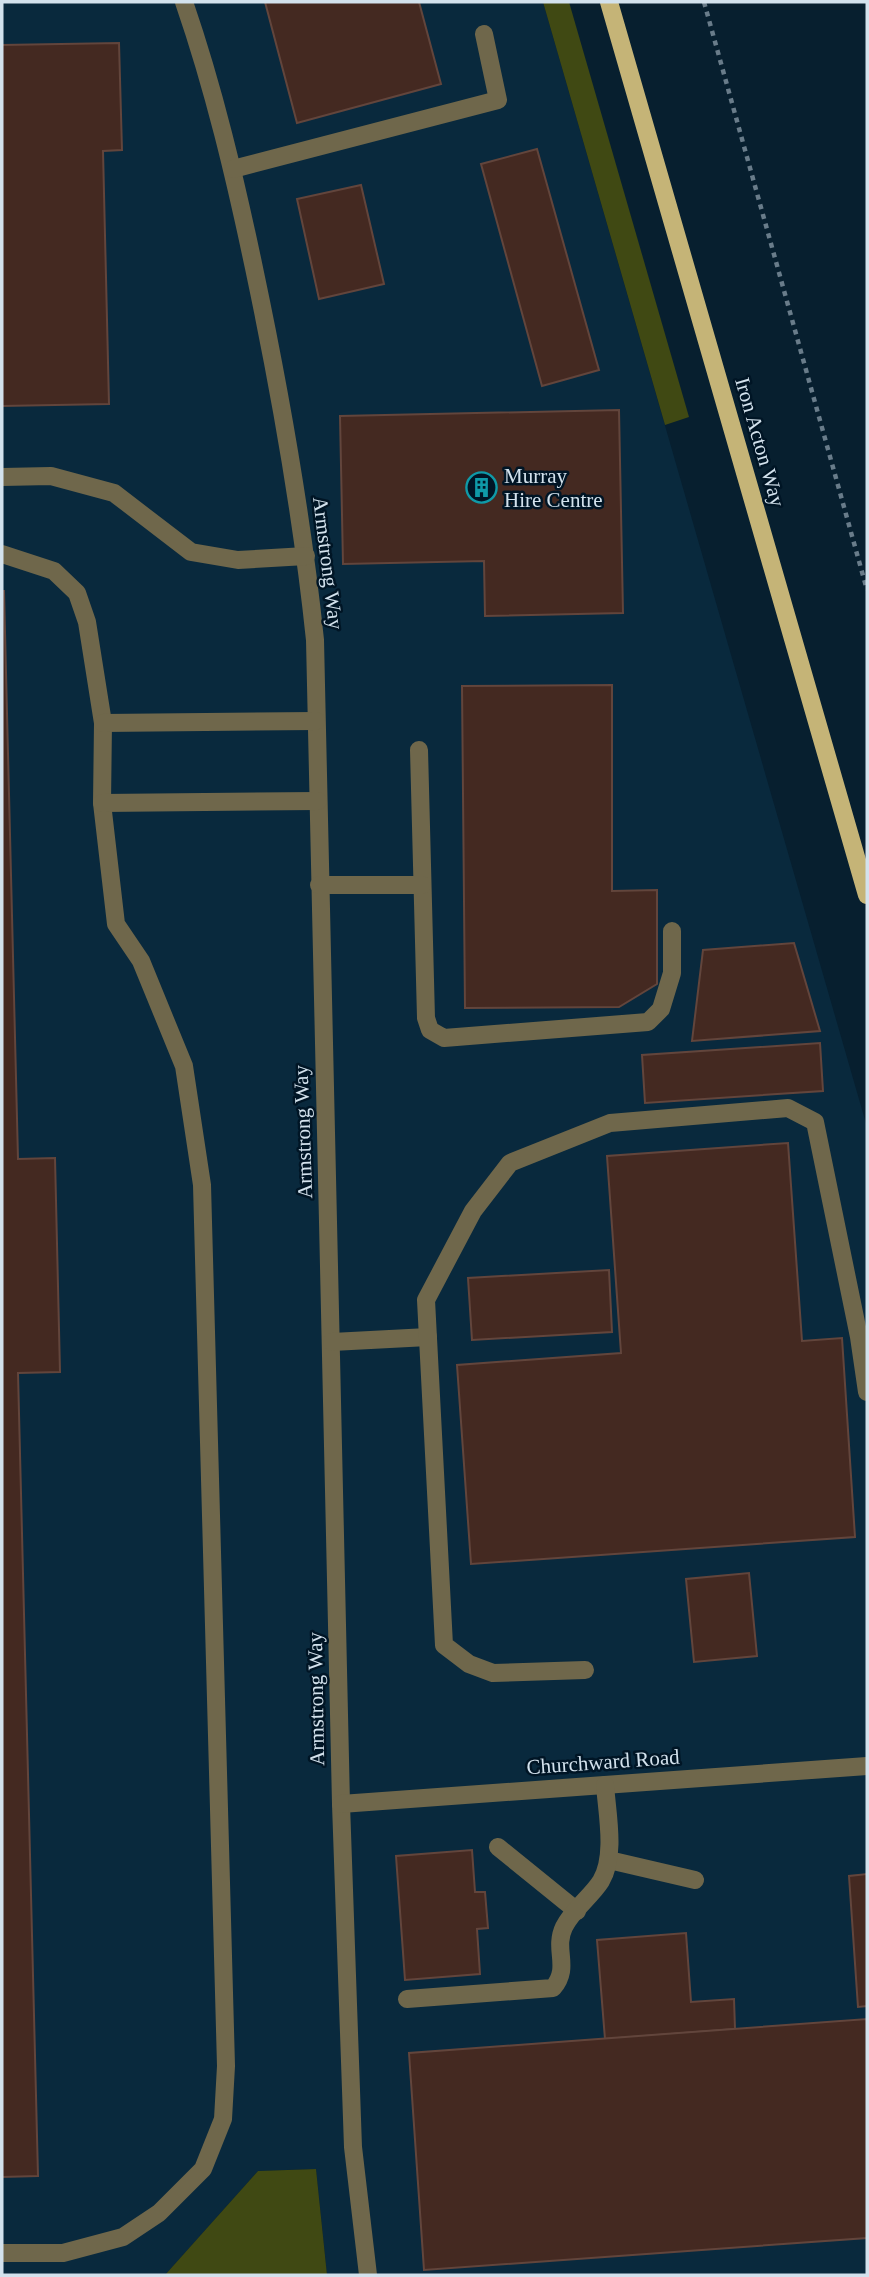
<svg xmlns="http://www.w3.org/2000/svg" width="869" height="2277" viewBox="0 0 869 2277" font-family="'Times New Roman',serif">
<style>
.built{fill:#09293d}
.forest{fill:#404913}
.building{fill:#442921;stroke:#62453c;stroke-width:2}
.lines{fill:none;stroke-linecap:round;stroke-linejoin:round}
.path{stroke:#697c8a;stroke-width:4.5;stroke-dasharray:5 5;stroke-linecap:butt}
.minor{stroke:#6f674b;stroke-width:18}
.major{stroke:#c5b477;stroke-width:18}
.labels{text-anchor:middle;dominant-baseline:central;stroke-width:5;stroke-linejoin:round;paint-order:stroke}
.street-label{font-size:21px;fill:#d3e2ed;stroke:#001525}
.poi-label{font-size:21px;fill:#d3e2ed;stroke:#001525;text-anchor:start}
</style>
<rect width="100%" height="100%" fill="#071f2f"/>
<!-- built -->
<polygon class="built" points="2,2 543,2 867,1127 867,2275 327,2275 316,2169 258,2171 165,2275 2,2275"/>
<!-- forest -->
<g class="forest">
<polygon points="543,2 569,2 689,417 665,425"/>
<polygon points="316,2169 327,2275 165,2275 258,2171"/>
</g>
<!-- building -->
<g class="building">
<polygon points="265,2 419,2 441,84 297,123"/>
<polygon points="119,43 122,150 103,151 109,404 2,406 2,45"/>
<polygon points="537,149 599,370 542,386 481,164"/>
<polygon points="361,185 384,284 319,299 297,199"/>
<polygon points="619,410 623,613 485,616 484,561 343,564 340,416"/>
<polygon points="2,591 4,591 18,1159 55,1158 60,1372 18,1373 38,2176 2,2177"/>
<polygon points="612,685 612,891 657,890 657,984 619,1007 465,1008 462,686"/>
<polygon points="794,943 820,1031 692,1041 703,950"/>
<polygon points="820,1043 823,1091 645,1103 642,1055"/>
<polygon points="788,1143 802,1341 842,1338 855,1537 471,1564 457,1365 621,1353 607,1156"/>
<polygon points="609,1270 612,1332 472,1340 468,1278"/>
<polygon points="749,1573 757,1656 694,1662 686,1579"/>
<polygon points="472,1850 475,1892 485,1892 488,1928 477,1929 480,1974 405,1980 396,1856"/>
<polygon points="867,1874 867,2006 858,2007 849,1876"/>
<polygon points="686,1933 691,2002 734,1999 735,2029 605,2039 597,1940"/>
<polygon points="867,2019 867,2238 424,2270 409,2053"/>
</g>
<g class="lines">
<!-- path -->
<polyline class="path" points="704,2 867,590"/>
<!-- minor -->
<g class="minor">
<path d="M184 2C214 89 235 178 254 268 280 391 302 515 315 640L341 1804 353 2147 368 2275"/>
<polyline points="233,169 498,100 484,34"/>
<polyline points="2,477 51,476 114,493 191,552 238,560 306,556"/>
<polyline points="2,554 54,571 77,593 87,622 103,723 102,803 116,924 141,961 184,1066 202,1185 226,2066 223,2119 203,2169 159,2213 123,2237 63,2253 2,2253"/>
<polyline points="103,723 316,721"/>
<polyline points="419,750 426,1018 430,1030 444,1038 648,1022 661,1009 672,973 672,931"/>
<polyline points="102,803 318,801"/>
<polyline points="319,885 422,885"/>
<polyline points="332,1342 428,1337"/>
<polyline points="585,1670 493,1673 469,1664 444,1645 426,1300 473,1211 510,1163 610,1123 788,1108 815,1122 859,1337 867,1392"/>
<polyline points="341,1804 867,1766"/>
<polyline points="498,1847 577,1911"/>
<polyline points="609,1860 695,1880"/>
<path d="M407 1999 553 1988C571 1967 553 1950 564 1927 572 1910 591 1897 601 1881 616 1856 607 1813 605 1785"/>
</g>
<!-- major -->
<polyline class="major" points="609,2 867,895"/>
</g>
<!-- icons -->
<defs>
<symbol id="building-ring" viewBox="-11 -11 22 22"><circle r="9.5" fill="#001525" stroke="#0f9aa8" stroke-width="1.5"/><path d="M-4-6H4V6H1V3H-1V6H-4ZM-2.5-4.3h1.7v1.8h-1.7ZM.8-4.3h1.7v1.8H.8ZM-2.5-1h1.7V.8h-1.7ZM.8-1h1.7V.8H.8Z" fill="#0f9aa8"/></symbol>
</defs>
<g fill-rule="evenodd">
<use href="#building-ring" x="464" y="470" width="35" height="35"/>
</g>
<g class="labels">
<!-- street labels -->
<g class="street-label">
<text transform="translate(760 442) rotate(74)">Iron Acton Way</text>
<text transform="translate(328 563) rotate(83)">Armstrong Way</text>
<text transform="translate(303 1132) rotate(-92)">Armstrong Way</text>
<text transform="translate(316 1699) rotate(-91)">Armstrong Way</text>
<text transform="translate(603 1762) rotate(-4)">Churchward Road</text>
</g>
<!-- poi labels -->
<g class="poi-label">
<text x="504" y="476">Murray<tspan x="504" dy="24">Hire Centre</tspan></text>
</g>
</g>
<!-- border -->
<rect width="869" height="2277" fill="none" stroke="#d3e2ed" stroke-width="7"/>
</svg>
